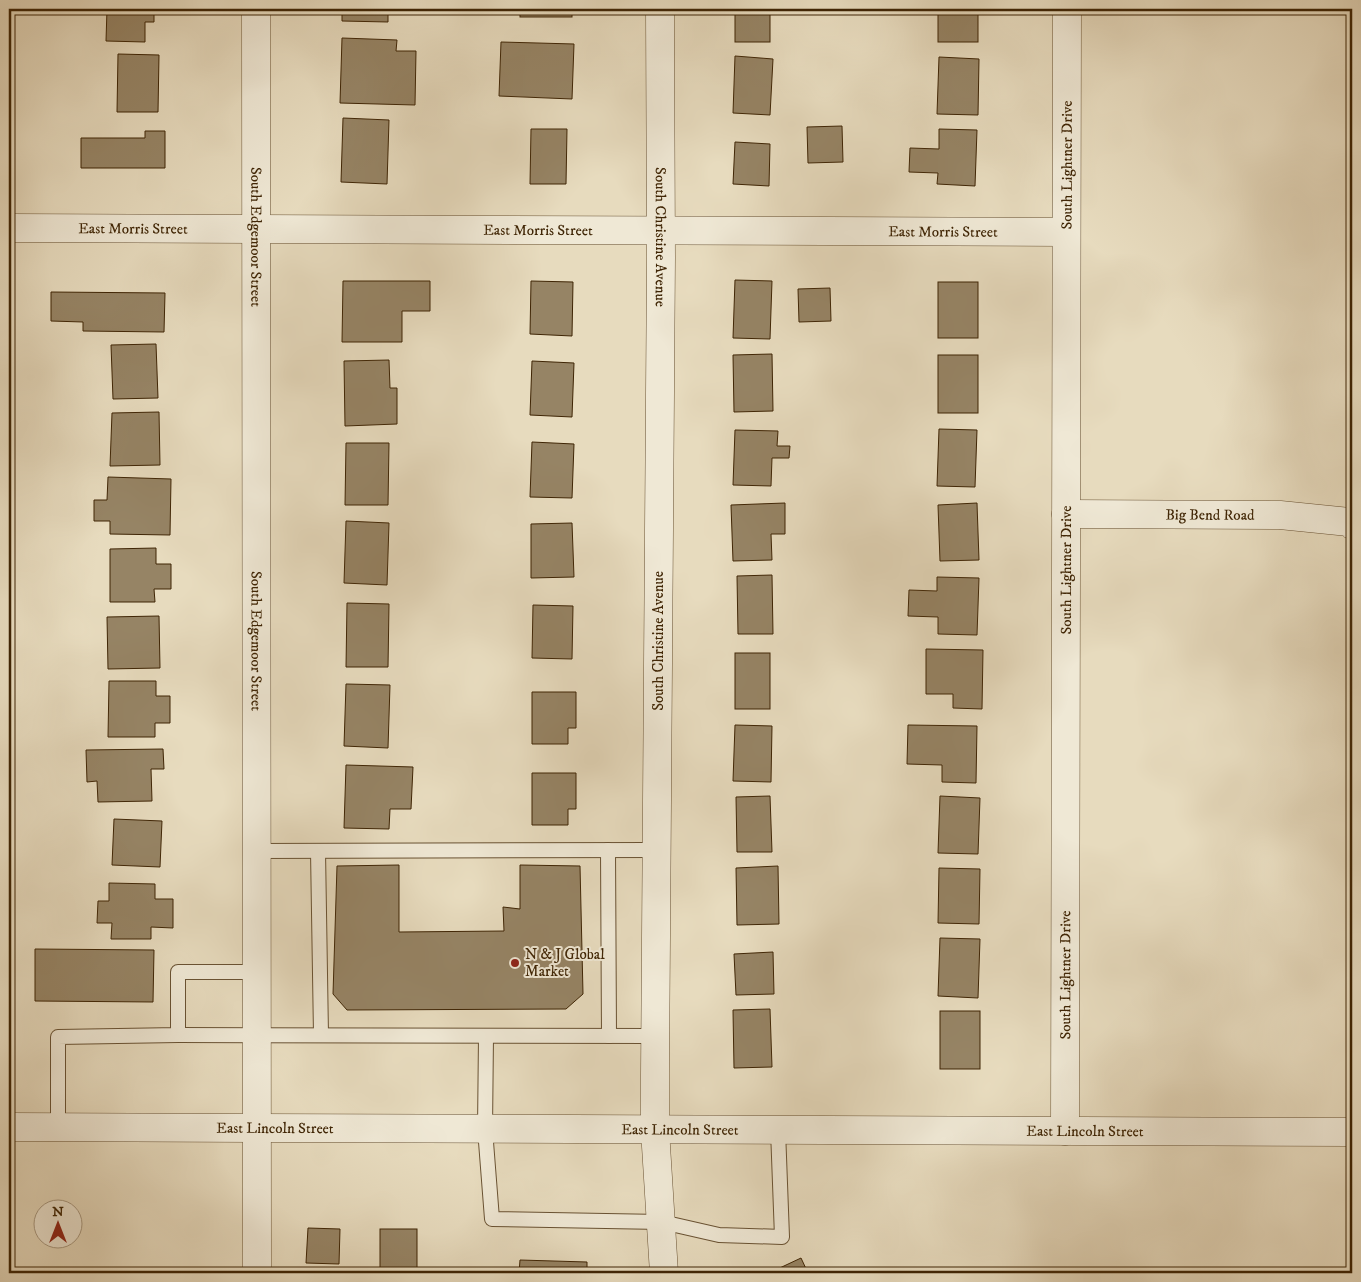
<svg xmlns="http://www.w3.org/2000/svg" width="1361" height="1282" viewBox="0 0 1361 1282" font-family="'IM FELL DW Pica',serif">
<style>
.building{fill:#968465;stroke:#3f2505}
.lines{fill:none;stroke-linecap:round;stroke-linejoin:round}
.service-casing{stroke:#695233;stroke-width:16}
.minor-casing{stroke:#695233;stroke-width:29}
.tertiary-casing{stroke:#695233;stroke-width:29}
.service{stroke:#efe8d5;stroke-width:14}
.minor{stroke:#efe8d5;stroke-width:28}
.tertiary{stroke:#efe8d5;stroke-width:28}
.poi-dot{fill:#8f2418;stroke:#efe8d5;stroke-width:2}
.labels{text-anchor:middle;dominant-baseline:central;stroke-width:4;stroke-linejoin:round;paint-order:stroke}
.street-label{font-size:15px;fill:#3f2505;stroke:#efe8d5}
.poi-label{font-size:15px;fill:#3f2505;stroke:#efe8d5;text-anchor:start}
</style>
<rect width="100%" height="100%" fill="#e7dbbe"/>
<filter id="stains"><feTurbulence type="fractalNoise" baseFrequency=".004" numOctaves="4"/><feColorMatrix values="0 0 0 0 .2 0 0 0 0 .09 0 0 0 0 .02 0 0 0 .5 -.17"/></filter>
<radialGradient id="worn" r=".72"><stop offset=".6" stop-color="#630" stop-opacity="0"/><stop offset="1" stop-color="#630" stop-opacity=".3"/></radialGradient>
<!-- building -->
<g class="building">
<polygon points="107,9 163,9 163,11 154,11 154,22 145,22 145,42 106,41"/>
<polygon points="342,9 388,9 388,22 342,21"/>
<rect x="520" y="9" width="52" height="8"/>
<rect x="735" y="9" width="35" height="33"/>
<rect x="938" y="9" width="40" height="33"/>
<polygon points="342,38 397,40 396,51 416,51 415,105 340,103"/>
<polygon points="501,42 574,44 572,99 499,96"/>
<polygon points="118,54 159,55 158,112 117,112"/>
<polygon points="735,56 773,59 770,115 733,113"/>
<polygon points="939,57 979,59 978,115 937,114"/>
<polygon points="343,118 389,120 387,184 341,182"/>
<polygon points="842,126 843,162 808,163 807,127"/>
<polygon points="531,129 567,129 566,184 530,184"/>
<polygon points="939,129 977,130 975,186 937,184 938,173 909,172 910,148 939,149"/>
<polygon points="145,131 165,131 165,168 81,168 81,138 145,138"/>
<polygon points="735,142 770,144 769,186 733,184"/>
<polygon points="735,280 772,281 770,339 733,338"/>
<polygon points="343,281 430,281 430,311 402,311 402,342 342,342"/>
<polygon points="531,281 573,282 572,336 530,334"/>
<rect x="938" y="282" width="40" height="56"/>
<polygon points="830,288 831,321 799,322 798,289"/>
<polygon points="51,292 165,293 164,332 83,331 83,322 51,321"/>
<polygon points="156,344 158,398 113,399 111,345"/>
<polygon points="772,354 773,411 734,412 733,355"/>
<rect x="938" y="355" width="40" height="58"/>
<polygon points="389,360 390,388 397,388 397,424 345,426 344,361"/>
<polygon points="532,361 574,363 572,417 530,415"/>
<polygon points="159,412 160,465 110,466 112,413"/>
<polygon points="939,429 977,430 975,487 937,486"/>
<polygon points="735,430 778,431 777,446 790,446 789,458 772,458 771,486 733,485"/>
<polygon points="532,442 574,444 572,498 530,497"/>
<polygon points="346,443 389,443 388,505 345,505"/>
<polygon points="108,477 171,479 170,535 110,534 110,521 94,521 94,500 107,500"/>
<polygon points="785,503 785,534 771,534 772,560 733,561 731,505"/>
<polygon points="977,503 979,560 940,561 938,505"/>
<polygon points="346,521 389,523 387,585 344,583"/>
<polygon points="572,523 574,577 531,578 531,524"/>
<polygon points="156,548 156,564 171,564 171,589 154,589 155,602 110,602 110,549"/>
<polygon points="772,575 773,634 738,634 737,576"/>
<polygon points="937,577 979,578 977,635 938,634 938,617 908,616 909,590 937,591"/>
<polygon points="347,603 389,604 388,667 346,667"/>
<polygon points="533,605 573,606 572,659 532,658"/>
<polygon points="159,616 160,668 108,669 107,617"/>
<polygon points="926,649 983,650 982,709 953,708 953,694 926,694"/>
<rect x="735" y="653" width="35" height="56"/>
<polygon points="109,681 156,681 156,696 170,696 170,723 155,723 155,737 108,737"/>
<polygon points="346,684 390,685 388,748 344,746"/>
<polygon points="532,692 576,692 576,728 568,728 568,744 532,744"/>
<polygon points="735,725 772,726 771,782 733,781"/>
<polygon points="908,725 977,726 976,783 942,782 942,765 907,764"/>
<polygon points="163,749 164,769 151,769 152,801 98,802 97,781 87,782 86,750"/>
<polygon points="346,765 413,767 411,809 390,809 389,829 344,828"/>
<polygon points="532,773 576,773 576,809 568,809 568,825 532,825"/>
<polygon points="770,796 772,852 737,852 736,797"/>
<polygon points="940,796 980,798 978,854 938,853"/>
<polygon points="114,819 162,821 160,867 112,865"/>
<polygon points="399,865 399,932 504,931 503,907 520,909 520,865 580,866 583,994 566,1009 347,1010 333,994 337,866"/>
<polygon points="778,866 779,924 737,925 736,868"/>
<polygon points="939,868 980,869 979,924 938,923"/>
<polygon points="109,883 155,884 155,899 173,899 173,928 151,927 151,939 111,939 112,923 97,923 98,901 109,901"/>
<polygon points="940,938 980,939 978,998 938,996"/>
<polygon points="35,949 154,950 153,1002 35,1001"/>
<polygon points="773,952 774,994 736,995 734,954"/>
<polygon points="770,1009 772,1067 734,1068 733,1010"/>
<rect x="940" y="1011" width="40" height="58"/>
<polygon points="308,1228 340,1229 339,1264 306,1263"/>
<rect x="380" y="1229" width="37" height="44"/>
<polygon points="801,1258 808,1273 769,1273"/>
<polygon points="520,1260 587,1262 587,1273 519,1273"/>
</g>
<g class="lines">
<defs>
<g id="service">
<polyline points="608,850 609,1036"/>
<polyline points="257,851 656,850"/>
<polyline points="318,851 321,1035"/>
<polyline points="178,1035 655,1036"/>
<polyline points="486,1036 485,1129 492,1219 662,1222 719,1235 782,1237 778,1130"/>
<polyline points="58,1127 58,1037 178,1035 178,972 257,972"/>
</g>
<g id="minor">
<path id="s1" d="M660 9 661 257 655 1074V1130L664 1273"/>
<path id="s2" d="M9 228 1066 232"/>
<path id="s3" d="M1066 514 1280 515 1349 522 1352 525"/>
<path id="s4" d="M1065 1131 1067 9"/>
</g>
<g id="tertiary">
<path id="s5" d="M256 9 257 1273"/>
<path id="s6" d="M9 1127 1352 1132"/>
</g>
</defs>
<!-- service casing -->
<use href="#service" class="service-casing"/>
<!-- minor casing -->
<use href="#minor" class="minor-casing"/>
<!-- tertiary casing -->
<use href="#tertiary" class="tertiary-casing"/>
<!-- service -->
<use href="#service" class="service"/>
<!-- minor -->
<use href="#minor" class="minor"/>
<!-- tertiary -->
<use href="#tertiary" class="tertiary"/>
</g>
<!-- markers -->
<circle class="poi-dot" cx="515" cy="963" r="5"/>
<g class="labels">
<!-- street labels -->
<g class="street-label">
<text stroke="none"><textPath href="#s4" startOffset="966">South Lightner Drive</textPath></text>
<text stroke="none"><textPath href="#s2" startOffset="124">East Morris Street</textPath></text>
<text stroke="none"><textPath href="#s2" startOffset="529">East Morris Street</textPath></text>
<text stroke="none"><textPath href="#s2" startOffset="934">East Morris Street</textPath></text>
<text stroke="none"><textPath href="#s5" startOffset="228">South Edgemoor Street</textPath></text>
<text stroke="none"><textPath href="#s1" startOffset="228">South Christine Avenue</textPath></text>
<text stroke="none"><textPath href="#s3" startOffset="144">Big Bend Road</textPath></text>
<text stroke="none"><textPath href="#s4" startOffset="561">South Lightner Drive</textPath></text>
<text stroke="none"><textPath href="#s5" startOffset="632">South Edgemoor Street</textPath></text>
<text transform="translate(658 641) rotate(-90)">South Christine Avenue</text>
<text stroke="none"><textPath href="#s4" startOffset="156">South Lightner Drive</textPath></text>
<text stroke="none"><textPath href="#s6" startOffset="266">East Lincoln Street</textPath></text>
<text stroke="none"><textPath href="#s6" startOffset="671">East Lincoln Street</textPath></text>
<text stroke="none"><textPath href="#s6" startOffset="1076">East Lincoln Street</textPath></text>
</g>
<!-- poi labels -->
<g class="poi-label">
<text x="525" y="954">N &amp; J Global<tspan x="525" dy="17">Market</tspan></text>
</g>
</g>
<!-- margin -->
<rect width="1361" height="1282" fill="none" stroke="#e7dbbe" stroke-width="30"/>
<rect x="10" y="10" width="1341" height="1262" fill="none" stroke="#3f2505" stroke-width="2.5"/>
<rect x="15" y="15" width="1331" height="1252" fill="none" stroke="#3f2505"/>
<!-- north arrow -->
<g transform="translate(58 1224)"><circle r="24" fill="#efe8d5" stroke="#a99a82"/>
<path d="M0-4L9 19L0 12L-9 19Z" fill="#8f2418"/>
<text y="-8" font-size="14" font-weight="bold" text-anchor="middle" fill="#3f2505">N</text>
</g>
<rect width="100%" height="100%" filter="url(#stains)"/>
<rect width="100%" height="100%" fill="url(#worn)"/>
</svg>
